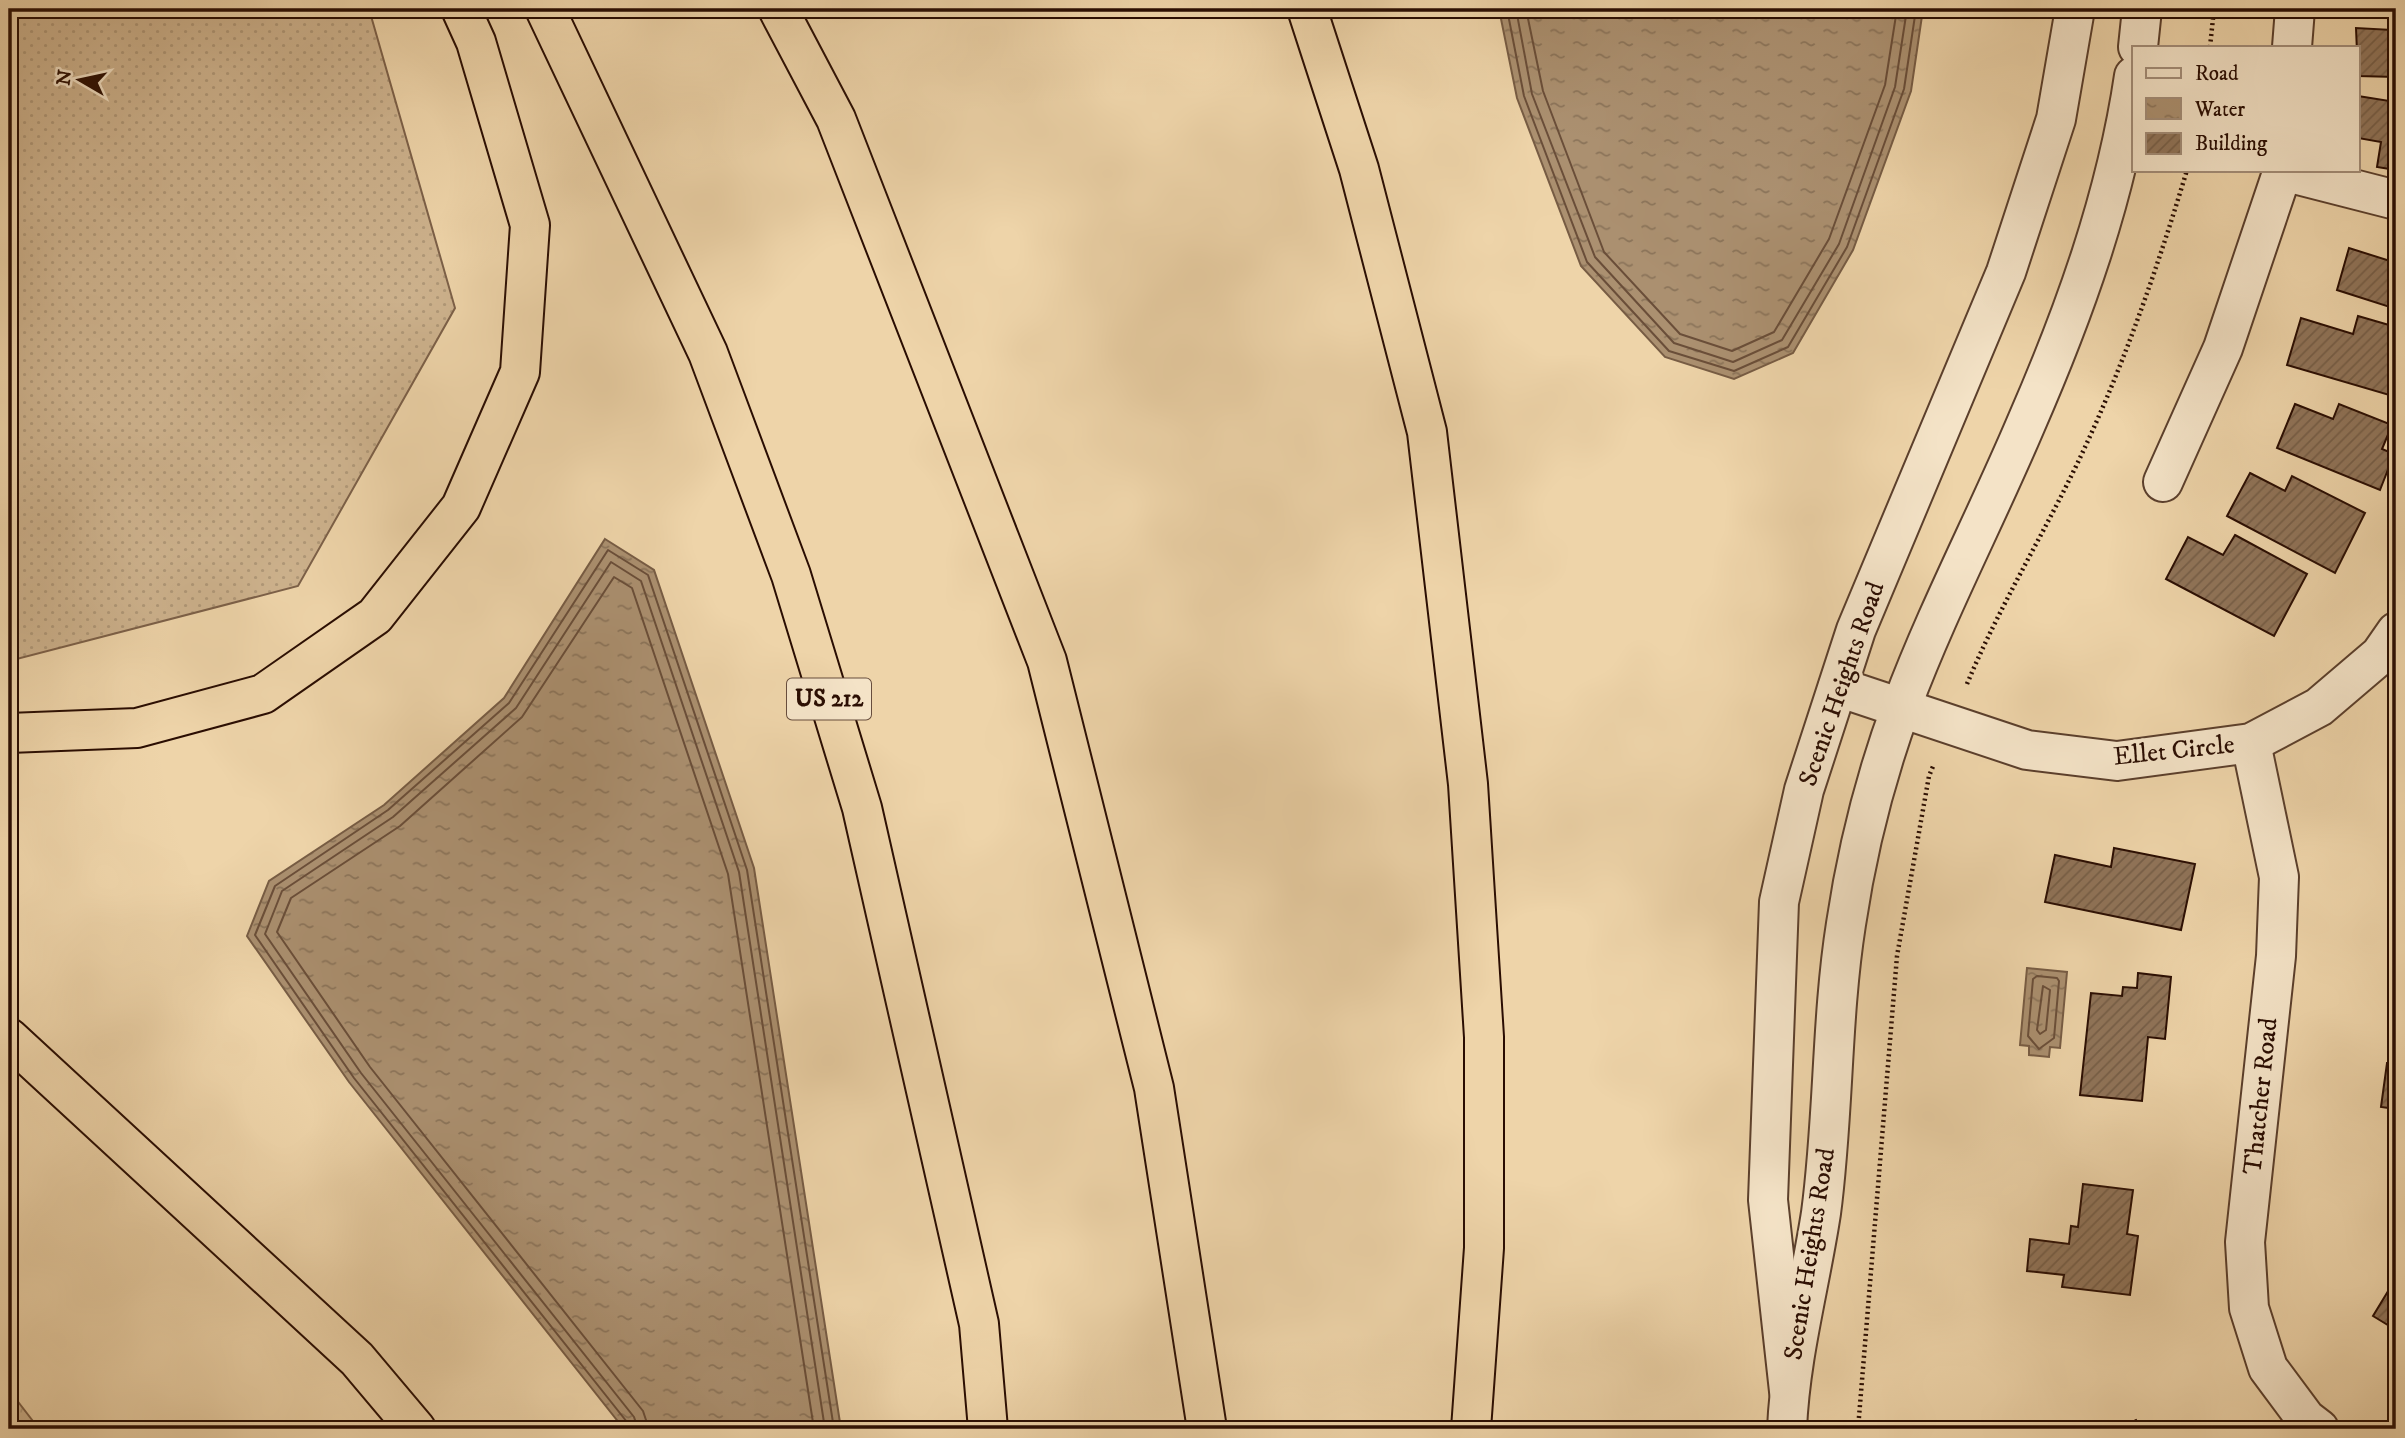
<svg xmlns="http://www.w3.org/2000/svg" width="2405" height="1438" viewBox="0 0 2405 1438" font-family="'IM FELL DW Pica',serif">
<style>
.grass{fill:url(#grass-dots);stroke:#7c6048;stroke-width:2}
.park{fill:url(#park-crowns);stroke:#7c6048;stroke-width:2}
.water{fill:url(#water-ripples);stroke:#775c44;stroke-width:2}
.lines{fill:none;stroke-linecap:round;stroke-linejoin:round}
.shore{stroke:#6a4e39;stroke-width:2}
.building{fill:url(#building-hatch);stroke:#2a0d02;stroke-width:2}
.minor-casing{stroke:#5b3f2c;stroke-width:42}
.highway-casing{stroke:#2a0d02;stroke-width:42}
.path{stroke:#2a0d02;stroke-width:4.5;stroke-dasharray:2 3.5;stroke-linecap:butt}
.minor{stroke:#f4e3c7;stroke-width:38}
.highway{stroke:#eed4a9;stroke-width:38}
.labels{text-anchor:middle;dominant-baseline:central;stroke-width:7;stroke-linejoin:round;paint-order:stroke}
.shield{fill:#f4e3c7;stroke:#674d3d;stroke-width:2}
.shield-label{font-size:24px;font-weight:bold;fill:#2a0d02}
.street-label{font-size:26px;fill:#2a0d02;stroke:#f4e3c7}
</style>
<defs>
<pattern id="grass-dots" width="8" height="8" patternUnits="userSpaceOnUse" patternTransform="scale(1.75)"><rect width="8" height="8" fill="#cdb28d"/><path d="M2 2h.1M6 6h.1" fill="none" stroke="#b09878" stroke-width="1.8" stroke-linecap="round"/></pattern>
<pattern id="park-crowns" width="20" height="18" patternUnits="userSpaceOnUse" patternTransform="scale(1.75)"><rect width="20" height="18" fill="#cdb28d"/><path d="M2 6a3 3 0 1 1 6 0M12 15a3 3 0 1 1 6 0" fill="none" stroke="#b09878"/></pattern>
<pattern id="water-ripples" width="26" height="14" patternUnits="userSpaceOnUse" patternTransform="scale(1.75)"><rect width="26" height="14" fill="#ab9070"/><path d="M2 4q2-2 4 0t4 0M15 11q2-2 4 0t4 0" fill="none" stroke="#8b745a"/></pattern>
<pattern id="building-hatch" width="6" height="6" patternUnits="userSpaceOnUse" patternTransform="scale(1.75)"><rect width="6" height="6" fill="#907459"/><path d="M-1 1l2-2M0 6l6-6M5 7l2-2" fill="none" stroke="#765e47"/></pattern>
</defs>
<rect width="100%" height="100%" fill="#eed4a9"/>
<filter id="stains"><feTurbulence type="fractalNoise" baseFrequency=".00286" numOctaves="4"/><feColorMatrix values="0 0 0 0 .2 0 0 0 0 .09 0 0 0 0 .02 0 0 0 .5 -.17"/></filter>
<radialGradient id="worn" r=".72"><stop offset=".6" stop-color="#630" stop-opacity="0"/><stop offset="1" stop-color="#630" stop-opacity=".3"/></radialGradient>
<!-- grass -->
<polygon class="grass" points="9,9 369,9 455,308 298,586 9,661"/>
<!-- park -->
<polygon class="park" points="9,1390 39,1429 9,1429"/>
<!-- water -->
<g class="water">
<polygon points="1499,9 1923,9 1911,91 1853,250 1793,353 1734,379 1665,357 1581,266 1517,98"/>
<polygon points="605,539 654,570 754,868 841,1429 624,1429 349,1082 247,936 269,881 384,805 504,698"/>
<polygon points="2027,968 2067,972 2060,1048 2050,1047 2049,1057 2029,1055 2029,1046 2020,1045"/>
</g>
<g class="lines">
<!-- shore -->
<g class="shore">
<polyline points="1507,9 1524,96 1587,262 1669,351 1734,371 1788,347 1847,247 1904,89 1916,9"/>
<polyline points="1516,9 1532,94 1595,257 1674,343 1733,362 1782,340 1839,244 1895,87 1907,9"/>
<polyline points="1526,9 1543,91 1604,252 1680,334 1732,351 1774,332 1829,239 1885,85 1897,9"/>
<polygon points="2037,976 2057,978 2059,981 2054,1038 2039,1049 2028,1036 2033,979"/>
<polygon points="2043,986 2050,990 2046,1030 2040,1034 2037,1030"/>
<polyline points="629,1429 627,1422 354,1078 255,935 275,886 388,810 509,703 608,550 648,575 747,870 834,1429"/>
<polyline points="638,1429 634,1417 361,1073 265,934 282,891 393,817 516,708 611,562 641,581 739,872 825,1429"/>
<polyline points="649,1429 643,1411 370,1067 277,932 291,898 400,826 522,717 614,577 632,588 728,874 814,1429"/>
</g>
</g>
<!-- building -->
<g class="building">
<polygon points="2393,10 2396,11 2396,77 2358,76 2356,28 2392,30"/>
<polygon points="2358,96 2396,102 2396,170 2377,167 2381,142 2358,138"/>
<polygon points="2396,240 2396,309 2337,290 2349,248 2390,261"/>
<polygon points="2358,316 2396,327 2396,397 2287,365 2301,318 2353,334"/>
<polygon points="2295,404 2333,419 2339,404 2392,425 2382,449 2394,454 2380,490 2277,448"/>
<polygon points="2250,473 2285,491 2292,476 2365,513 2335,573 2227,516"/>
<polygon points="2235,535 2307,574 2274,636 2166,579 2188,537 2223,555"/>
<polygon points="2114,848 2195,864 2181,930 2045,902 2055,855 2111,867"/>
<polygon points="2138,973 2171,977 2165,1039 2148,1037 2142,1101 2080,1095 2091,993 2122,996 2123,987 2137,988"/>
<polygon points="2387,1063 2396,1064 2396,1109 2381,1107"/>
<polygon points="2083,1184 2133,1190 2127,1234 2138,1236 2130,1295 2062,1287 2064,1275 2027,1271 2030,1239 2069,1244 2071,1226 2078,1227"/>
<polygon points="2396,1278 2396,1330 2373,1316"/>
<polygon points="2136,1420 2141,1429 2118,1429"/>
</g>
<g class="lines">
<defs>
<g id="minor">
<polyline points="2138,47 2142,9"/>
<polyline points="2292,47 2295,9"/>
<polyline points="2283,171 2396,200"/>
<polyline points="2163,482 2223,348 2283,170"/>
<polyline points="1838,687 2027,750 2117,761 2251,743 2319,707 2380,655 2396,632"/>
<polyline points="2251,743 2279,877 2276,956 2245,1242 2249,1308 2268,1368 2306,1419 2319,1429"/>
<polyline points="1789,1391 1768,1200 1779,902 1804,790 1856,630 2006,272 2056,119 2075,9"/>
<path d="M1787 1429C1790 1356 1810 1285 1821 1213 1834 1117 1831 1019 1846 924 1857 850 1876 775 1902 705 1938 609 1985 520 2025 426 2074 314 2116 198 2134 76"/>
</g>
<g id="highway">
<polyline points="545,9 708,353 791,575 862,808 979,1324 988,1429"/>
<polyline points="778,9 836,119 1047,661 1154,1088 1207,1429"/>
<polyline points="1307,9 1359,169 1427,432 1468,784 1484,1037 1484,1248 1471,1429"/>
<polyline points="9,733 137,728 263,694 375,616 461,507 520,372 530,225 476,42 461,9"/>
<polyline points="9,1038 357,1359 416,1429"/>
</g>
</defs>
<!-- minor casing -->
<use href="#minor" class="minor-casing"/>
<!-- highway casing -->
<use href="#highway" class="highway-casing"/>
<!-- path -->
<g class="path">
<polyline points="2210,47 2214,9"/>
<path d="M1967 684C2001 602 2049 526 2086 445 2127 356 2159 263 2187 170"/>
<polyline points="1858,1429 1897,956 1929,776 1934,764"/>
</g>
<!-- minor -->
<use href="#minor" class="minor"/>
<!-- highway -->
<use href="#highway" class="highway"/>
</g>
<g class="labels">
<!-- shield labels -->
<rect class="shield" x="787" y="678.5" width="84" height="41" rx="5"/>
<g class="shield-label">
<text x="829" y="699">US 212</text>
</g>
<!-- street labels -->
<g class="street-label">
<text transform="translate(1842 684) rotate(-71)">Scenic Heights Road</text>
<text transform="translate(2174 751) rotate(-6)">Ellet Circle</text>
<text transform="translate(2261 1096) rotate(-84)">Thatcher Road</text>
<text transform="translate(1810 1254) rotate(-81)">Scenic Heights Road</text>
</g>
</g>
<!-- margin -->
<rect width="2405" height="1438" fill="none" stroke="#eed4a9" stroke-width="35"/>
<rect x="10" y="10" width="2384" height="1417" fill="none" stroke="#2a0d02" stroke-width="3.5"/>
<rect x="18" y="18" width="2370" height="1403" fill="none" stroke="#2a0d02" stroke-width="2"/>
<!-- legend -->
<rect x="2132" y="46" width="228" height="126" fill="#f4e3c7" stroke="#a38d78" stroke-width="2"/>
<rect x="2146" y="68" width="35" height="10" fill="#f4e3c7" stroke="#a38d78" stroke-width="2"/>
<text x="2195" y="80" font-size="21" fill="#2a0d02">Road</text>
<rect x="2146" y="98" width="35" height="21" fill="url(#water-ripples)" stroke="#a38d78" stroke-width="2"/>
<text x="2195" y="116" font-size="21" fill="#2a0d02">Water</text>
<rect x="2146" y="133" width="35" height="21" fill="url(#building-hatch)" stroke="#a38d78" stroke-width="2"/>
<text x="2195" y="150" font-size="21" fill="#2a0d02">Building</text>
<!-- north arrow -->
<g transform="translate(80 80) rotate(279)" stroke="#f4e3c7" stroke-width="5" paint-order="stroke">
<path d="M0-5L12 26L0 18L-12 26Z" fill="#2a0d02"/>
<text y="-10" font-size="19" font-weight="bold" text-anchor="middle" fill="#2a0d02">N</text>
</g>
<rect width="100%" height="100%" filter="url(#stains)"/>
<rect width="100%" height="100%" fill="url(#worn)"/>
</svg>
